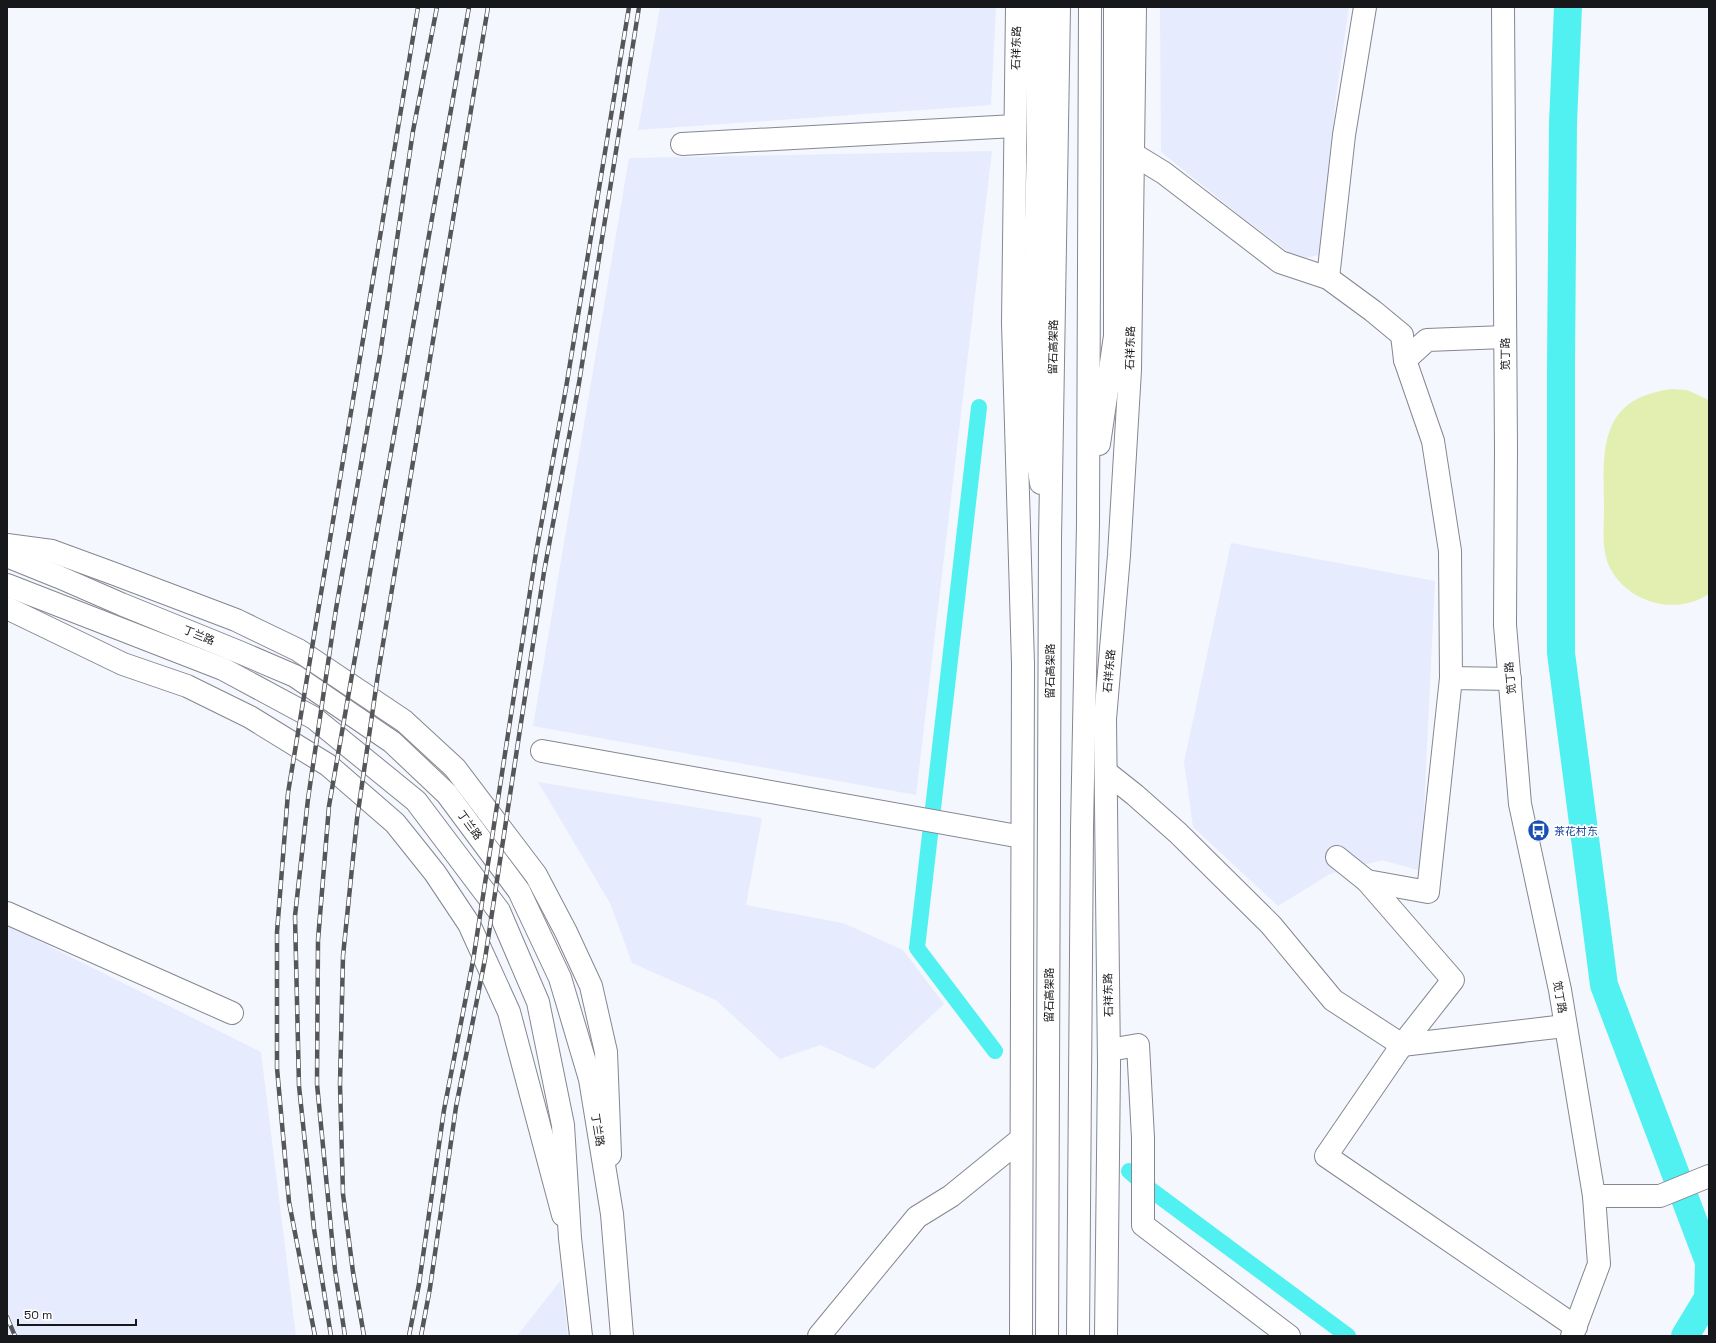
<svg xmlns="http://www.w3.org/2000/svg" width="1716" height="1343" viewBox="0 0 1716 1343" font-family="'Space Grotesk','Noto Sans SC',sans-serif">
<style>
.built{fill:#e6ebfe}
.green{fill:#e3efb1}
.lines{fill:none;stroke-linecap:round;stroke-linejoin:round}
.canal{stroke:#52f1f1;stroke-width:16}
.river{stroke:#52f1f1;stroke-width:28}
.minor-casing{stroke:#848791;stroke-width:24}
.major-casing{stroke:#848791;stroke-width:24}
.highway-casing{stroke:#848791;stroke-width:24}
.minor{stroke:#fff;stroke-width:22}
.major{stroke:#fff;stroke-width:22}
.highway{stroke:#fff;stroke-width:22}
.rail-casing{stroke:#54565a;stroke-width:4.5}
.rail{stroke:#fff;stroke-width:3;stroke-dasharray:9;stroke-linecap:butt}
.labels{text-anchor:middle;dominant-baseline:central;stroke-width:3.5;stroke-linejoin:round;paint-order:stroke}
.street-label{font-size:11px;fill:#17181c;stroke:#fff}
.transit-label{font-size:11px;fill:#164399;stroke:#fff;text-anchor:start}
</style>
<rect width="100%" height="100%" fill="#f5f7fe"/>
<!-- built -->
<g class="built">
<polygon points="660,7 996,7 991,105 638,130"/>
<polygon points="1160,7 1349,7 1336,97 1320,255 1298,259 1243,218 1161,152"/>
<polygon points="992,151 916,795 533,726 629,158"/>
<polygon points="1231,543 1435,581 1421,871 1382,860 1330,874 1278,906 1193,827 1184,762"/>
<polygon points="538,782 762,818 746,905 843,923 903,950 944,1004 874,1069 820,1045 780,1059 716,1000 632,963 610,903"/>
<polygon points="7,925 261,1052 296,1336 7,1336"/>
<polygon points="561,1280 568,1336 517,1336"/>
</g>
<!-- green -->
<path class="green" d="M1672 389 1687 390 1709 400V594C1676 616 1628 603 1610 568 1601 550 1604 527 1604 508 1603 448 1599 398 1672 389Z"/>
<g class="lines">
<!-- canal -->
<g class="canal">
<polyline points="979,407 917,948 995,1051"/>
<polyline points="1129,1171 1147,1187 1348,1336"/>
</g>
<!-- river -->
<g class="river">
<polyline points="1568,7 1563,123 1561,365 1561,653 1604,985 1709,1262"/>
<polyline points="1685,1336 1708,1298 1709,1262"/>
</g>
<defs>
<g id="minor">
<polyline points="1503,7 1506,449 1505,625 1520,804 1560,990 1594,1196 1599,1264 1572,1336"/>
<polyline points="682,144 1015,126"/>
<polyline points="1133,154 1164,173 1280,262 1328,278 1373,311 1402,335 1405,360"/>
<polyline points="1328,278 1344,135 1365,7"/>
<polyline points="7,545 52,551 112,573 236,620 298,650 404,721 455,768 536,875 566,932 591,986 606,1052 610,1155"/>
<polyline points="7,608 123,664 187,686 250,717 328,765 395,823 435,873 469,924 509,1012 563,1215"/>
<polyline points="1451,678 1450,551 1433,441 1405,360 1427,340 1505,337"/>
<polyline points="542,751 1022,837"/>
<polyline points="1106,772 1135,795 1178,833 1271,925 1333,1000 1402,1045 1565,1026"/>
<polyline points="1337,857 1367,881 1453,980 1402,1045 1326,1156 1576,1327"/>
<polyline points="1367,881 1428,892 1451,678 1510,679"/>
<polyline points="7,913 232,1013"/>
<polyline points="1109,1050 1138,1045 1143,1138 1143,1225 1289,1336"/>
<polyline points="1594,1196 1660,1196 1709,1176"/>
<polyline points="819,1336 917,1217 951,1196 1021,1139"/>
</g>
<g id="major">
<polyline points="1017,7 1013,323 1023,664 1021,1336"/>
<polyline points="7,556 59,577 121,604 239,652 295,676 392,742 447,794 519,891 560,978 590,1079 612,1214 622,1336"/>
<polyline points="7,585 223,669 314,718 416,801 499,911 538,1002 563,1125 570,1238 581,1336"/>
<polyline points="1106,1336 1109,1065 1105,719 1119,555 1130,370 1135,7"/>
</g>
<g id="highway">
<polyline points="1037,7 1038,148 1033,331 1035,443 1041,483"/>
<polyline points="1099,444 1115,336 1115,7"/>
<polyline points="1047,1336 1050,540 1059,7"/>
<polyline points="1078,1336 1082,829 1088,524 1090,7"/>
</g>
</defs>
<!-- minor casing -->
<use href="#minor" class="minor-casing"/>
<!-- major casing -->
<use href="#major" class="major-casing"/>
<!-- highway casing -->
<use href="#highway" class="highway-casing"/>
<!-- minor -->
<use href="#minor" class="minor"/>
<!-- major -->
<use href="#major" class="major"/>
<!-- highway -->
<use href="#highway" class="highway"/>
<defs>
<g id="rail">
<polyline points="7,1317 15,1336"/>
<polyline points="315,1336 289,1202 277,1068 277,932 288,793 418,7"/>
<polyline points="331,1336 314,1229 299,1086 295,916 308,799 336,609 380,355 413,131 437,7"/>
<polyline points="345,1336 335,1270 317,1084 318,940 329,806 469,7"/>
<polyline points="364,1336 353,1272 343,1194 340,1084 343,956 357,819 378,674 488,7"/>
<polyline points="409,1336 419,1284 444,1110 473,961 536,553 566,388 629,7"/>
<polyline points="421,1336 430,1288 456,1107 485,959 544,572 579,383 639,7"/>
</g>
</defs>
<!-- rail casing -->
<use href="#rail" class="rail-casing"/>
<!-- rail -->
<use href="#rail" class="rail"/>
</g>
<!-- icons -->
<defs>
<symbol id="bus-disc" viewBox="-11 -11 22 22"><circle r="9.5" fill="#1a4fb4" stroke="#fff"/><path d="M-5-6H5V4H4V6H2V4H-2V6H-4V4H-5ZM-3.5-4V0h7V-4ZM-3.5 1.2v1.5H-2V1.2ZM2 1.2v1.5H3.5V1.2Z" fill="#fff"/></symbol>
</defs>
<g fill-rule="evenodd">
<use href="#bus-disc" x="1526" y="818" width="25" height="25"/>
</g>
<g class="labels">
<!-- street labels -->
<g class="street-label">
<text transform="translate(1016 48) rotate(-89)">石祥东路</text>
<text transform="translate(1053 347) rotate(-89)">留石高架路</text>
<text transform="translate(1130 348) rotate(-89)">石祥东路</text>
<text transform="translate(1505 354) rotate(-90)">笕丁路</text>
<text transform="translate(199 635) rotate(22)">丁兰路</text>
<text transform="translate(1050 671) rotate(-90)">留石高架路</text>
<text transform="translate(1109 671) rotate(-85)">石祥东路</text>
<text transform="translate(1510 678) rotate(-95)">笕丁路</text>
<text transform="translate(470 825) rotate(54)">丁兰路</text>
<text transform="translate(1049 995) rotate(-90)">留石高架路</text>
<text transform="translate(1108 995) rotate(-91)">石祥东路</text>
<text transform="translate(1560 997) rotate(80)">笕丁路</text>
<text transform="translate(598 1130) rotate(81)">丁兰路</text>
</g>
<!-- transit labels -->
<g class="transit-label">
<text x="1554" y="831">茶花村东</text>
</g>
</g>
<!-- border -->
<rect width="1716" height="1343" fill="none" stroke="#17181c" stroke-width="16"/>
<!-- scale -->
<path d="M18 1319v6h118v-6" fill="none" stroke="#17181c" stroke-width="2"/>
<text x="24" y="1319" font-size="12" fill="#17181c" stroke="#ffffff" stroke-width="3" paint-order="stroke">50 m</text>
</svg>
